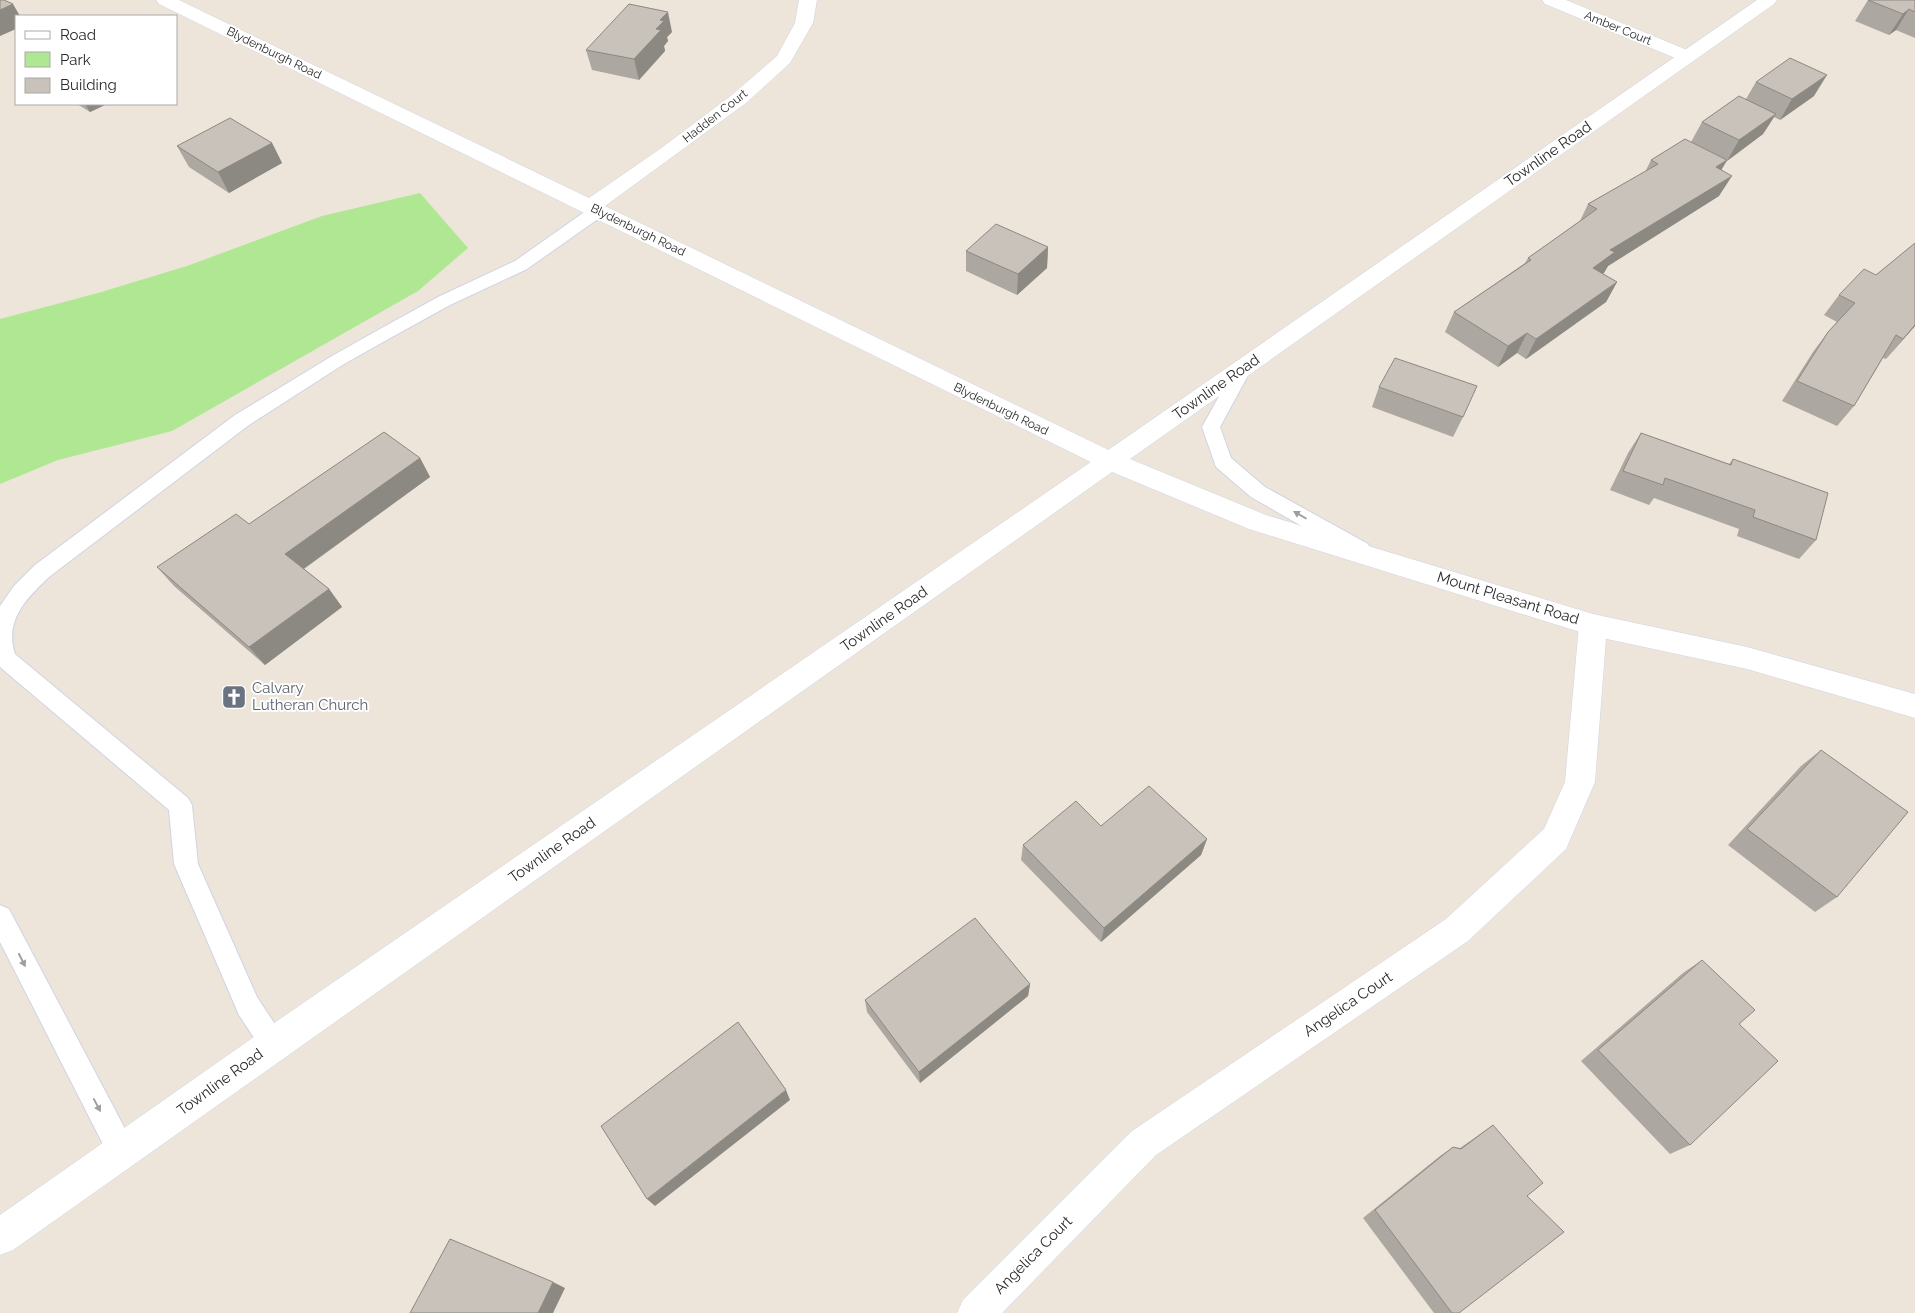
<svg xmlns="http://www.w3.org/2000/svg" width="1915" height="1313" viewBox="0 0 1915 1313" font-family="Raleway,sans-serif">
<style>
.green{fill:#afe793}
.lines{fill:none;stroke-linecap:round;stroke-linejoin:round}
.lane-casing{stroke:#d0d3e4;stroke-width:2}
.street-casing{stroke:#d0d3e4;stroke-width:1}
.secondary-casing{stroke:#d0d3e4;stroke-width:1}
.lane{fill:#fff;fill-rule:evenodd}
.street{fill:#fff;fill-rule:evenodd}
.secondary{fill:#fff;fill-rule:evenodd}
.wall{fill:#aca7a0}
.shaded-wall{fill:#8c8882}
.building{fill:#c8c2ba;stroke:#8c8882}
.oneway{fill:#9f9f9f}
.labels{text-anchor:middle;dominant-baseline:central;stroke-width:4;stroke-linejoin:round;paint-order:stroke}
.far-street-label{font-size:12px;fill:#2a2a2a;stroke:#fff}
.street-label{font-size:15px;fill:#2a2a2a;stroke:#fff}
.worship-label{font-size:15px;fill:#5b616d;stroke:#fff;text-anchor:start}
</style>
<rect width="100%" height="100%" fill="#ede5da"/>
<!-- green -->
<polygon class="green" points="420,193 468,248 418,291 172,431 58,460 0,484 0,319 98,293 187,266 322,216"/>
<g class="lines">
<defs>
<g id="lane">
<path d="M599 205 605 206 607 210 605 214 527 269 450 305 392 337 344 364 249 425 49 577C27 598 4 620 15 654L188 798 192 805 198 864 257 997 282 1035 286 1044 282 1053 273 1057 264 1053 239 1015 174 864 169 810 0 667V606L14 586 35 565 235 415 332 356 380 329 438 297 515 261 593 206Z"/>
<polygon points="1243,362 1249,364 1252,368 1220,427 1231,458 1265,487 1368,544 1371,550 1368,556 1361,558 1354,556 1251,497 1216,467 1202,427 1237,364"/>
<polygon points="0,905 9,909 132,1142 136,1152 132,1162 122,1166 112,1162 0,942"/>
</g>
<g id="street">
<polygon points="156,0 179,0 589,198 660,149 732,95 777,56 795,23 799,0 817,0 813,23 790,63 746,103 605,206 1119,455 1122,461 1119,467 1110,470 1101,467 159,4"/>
<polygon points="1542,0 1566,0 1692,52 1695,56 1692,60 1686,61 1680,60 1545,4"/>
<polygon points="1593,614 1603,617 1607,625 1595,782 1566,849 1468,941 1156,1155 1002,1313 957,1313 963,1300 1132,1131 1446,919 1544,829 1565,782 1579,625 1583,617"/>
</g>
<polygon id="secondary" points="1757,0 1777,0 1774,4 1130,459 1266,515 1593,614 1747,647 1915,694 1915,718 1747,669 1593,636 1249,529 1112,472 13,1250 0,1255 0,1215 261,1032 1101,455"/>
</defs>
<!-- lane casing -->
<use href="#lane" class="lane-casing"/>
<!-- street casing -->
<use href="#street" class="street-casing"/>
<!-- secondary casing -->
<use href="#secondary" class="secondary-casing"/>
<!-- lane -->
<use href="#lane" class="lane"/>
<!-- street -->
<use href="#street" class="street"/>
<!-- secondary -->
<use href="#secondary" class="secondary"/>
</g>
<!-- wall -->
<g class="wall">
<polygon points="1868,0 1915,0 1915,38 1896,30 1889,35 1855,21"/>
<polygon points="672,32 667,37 668,41 664,46 665,51 639,80 592,70 586,50"/>
<polygon points="1756,82 1814,96 1780,120 1774,117 1763,134 1727,161 1721,170 1719,196 1608,266 1603,274 1617,282 1606,302 1526,359 1517,353 1498,367 1445,332 1454,312 1525,263 1528,258 1580,221 1588,204 1645,172 1651,160 1691,142 1702,122 1746,99"/>
<polygon points="77,104 107,104 90,112"/>
<polygon points="272,143 282,163 229,193 189,167 177,146"/>
<polygon points="1915,243 1915,326 1886,359 1883,358 1854,406 1837,426 1782,401 1813,352 1828,332 1837,322 1824,315 1839,295 1876,275"/>
<polygon points="1048,247 1047,268 1017,295 966,271 966,251"/>
<polygon points="1379,387 1463,417 1453,437 1372,407"/>
<polygon points="1641,433 1729,464 1733,459 1816,540 1799,559 1737,536 1739,529 1654,498 1649,505 1610,490 1628,453"/>
<polygon points="420,458 430,477 304,569 329,589 342,607 265,665 174,586 157,567"/>
<polygon points="1821,750 1837,897 1815,912 1728,845 1801,766"/>
<polygon points="1101,826 1207,839 1201,855 1101,942 1021,860 1023,845"/>
<polygon points="1702,960 1739,1024 1690,1145 1670,1154 1581,1061 1683,973"/>
<polygon points="1030,984 1028,996 920,1083 867,1012 865,1000"/>
<polygon points="1493,1125 1527,1196 1459,1313 1434,1313 1363,1218 1440,1156 1453,1147 1460,1148"/>
</g>
<!-- shaded-wall -->
<g class="shaded-wall">
<polygon points="13,4 20,16 16,16 16,29 0,36 0,10"/>
<polygon points="1909,9 1896,30 1889,35 1903,14"/>
<polygon points="668,12 672,32 667,37 668,41 664,46 665,51 639,80 634,59 656,29 660,20"/>
<polygon points="1827,75 1814,96 1780,120 1792,99"/>
<polygon points="85,104 107,104 90,112"/>
<polygon points="1776,114 1763,134 1727,161 1739,140"/>
<polygon points="272,143 282,163 229,193 218,172"/>
<polygon points="1727,160 1715,181 1716,167"/>
<polygon points="1732,176 1719,196 1608,266 1604,273 1582,289 1593,268 1610,250"/>
<polygon points="1048,247 1047,268 1017,295 1018,274"/>
<polygon points="1617,282 1606,302 1526,359 1536,339"/>
<polygon points="1915,325 1915,326 1886,359 1903,339"/>
<polygon points="1527,333 1517,353 1498,367 1508,346"/>
<polygon points="420,458 430,477 299,572 285,554"/>
<polygon points="329,589 342,607 265,665 249,647"/>
<polygon points="1207,839 1201,855 1101,942 1104,928"/>
<polygon points="1030,984 1028,996 920,1083 919,1072"/>
<polygon points="786,1090 790,1100 655,1206 647,1199"/>
<polygon points="553,1282 565,1288 553,1313 538,1313"/>
</g>
<!-- building -->
<g class="building">
<polygon points="0,0 4,0 13,4 0,10"/>
<polygon points="1868,0 1915,0 1915,12 1909,9 1903,14"/>
<polygon points="629,4 668,12 660,20 664,21 656,29 661,30 634,59 586,50"/>
<polygon points="1790,58 1827,75 1792,99 1756,82"/>
<polygon points="1739,96 1776,114 1739,140 1702,122"/>
<polygon points="230,118 272,143 218,172 177,146"/>
<polygon points="1685,139 1727,160 1716,167 1732,176 1610,250 1615,252 1593,268 1617,282 1536,339 1527,333 1508,346 1454,312 1531,260 1528,258 1597,209 1588,204 1658,164 1651,160"/>
<polygon points="996,224 1048,247 1018,274 966,251"/>
<polygon points="1915,243 1915,325 1903,339 1896,335 1854,406 1797,381 1828,332 1855,303 1839,295 1864,269 1876,275"/>
<polygon points="1395,358 1477,386 1463,417 1379,387"/>
<polygon points="384,432 420,458 285,554 329,589 249,647 157,567 236,514 249,524"/>
<polygon points="1641,433 1731,465 1733,459 1828,493 1816,540 1753,517 1755,510 1665,478 1663,485 1623,471"/>
<polygon points="1821,750 1908,812 1837,897 1747,829"/>
<polygon points="1149,786 1207,839 1104,928 1023,845 1076,801 1101,826"/>
<polygon points="975,918 1030,984 919,1072 865,1000"/>
<polygon points="1702,960 1755,1010 1739,1024 1778,1061 1690,1145 1598,1050"/>
<polygon points="738,1022 786,1090 647,1199 601,1126"/>
<polygon points="1493,1125 1543,1183 1527,1196 1564,1232 1459,1313 1452,1313 1375,1210 1453,1147 1461,1149"/>
<polygon points="450,1239 553,1282 538,1313 410,1313"/>
</g>
<!-- one-way arrows -->
<defs><path id="oneway-solid" d="M-6-.8H1V-3.2L6.5 0L1 3.2V.8H-6Z" transform="scale(1.25)"/></defs>
<g class="oneway">
<use href="#oneway-solid" transform="translate(1300 515) rotate(-150)"/>
<use href="#oneway-solid" transform="translate(22 960) rotate(63)"/>
<use href="#oneway-solid" transform="translate(97 1105) rotate(62)"/>
</g>
<!-- icons -->
<defs>
<symbol id="church-square" viewBox="-11 -11 22 22"><rect x="-9" y="-9" width="18" height="18" rx="4" fill="#6b7280" stroke="#fff"/><path d="M-1.2-6h2.4v3.5h3.3v2.4h-3.3V6h-2.4V-.1h-3.3v-2.4h3.3Z" fill="#fff"/></symbol>
</defs>
<g fill-rule="evenodd">
<use href="#church-square" x="220" y="683" width="28" height="28"/>
</g>
<g class="labels">
<!-- far-street labels -->
<g class="far-street-label">
<text transform="translate(1618 28) rotate(22)">Amber Court</text>
<text transform="translate(274 53) rotate(26)">Blydenburgh Road</text>
<text transform="translate(715 116) rotate(-38)">Hadden Court</text>
<text transform="translate(638 230) rotate(26)">Blydenburgh Road</text>
<text transform="translate(1001 409) rotate(26)">Blydenburgh Road</text>
</g>
<!-- street labels -->
<g class="street-label">
<text transform="translate(1548 154) rotate(-35)">Townline Road</text>
<text transform="translate(1216 387) rotate(-35)">Townline Road</text>
<text transform="translate(1508 598) rotate(17)">Mount Pleasant Road</text>
<text transform="translate(884 619) rotate(-35)">Townline Road</text>
<text transform="translate(552 850) rotate(-35)">Townline Road</text>
<text transform="translate(1348 1004) rotate(-34)">Angelica Court</text>
<text transform="translate(220 1082) rotate(-36)">Townline Road</text>
<text transform="translate(1033 1255) rotate(-45)">Angelica Court</text>
</g>
<!-- worship labels -->
<g class="worship-label">
<text x="252" y="688">Calvary<tspan x="252" dy="17">Lutheran Church</tspan></text>
</g>
</g>
<!-- legend -->
<rect x="15" y="15" width="162" height="90" fill="#ffffff" stroke="#aaaaaa"/>
<rect x="25" y="31" width="25" height="8" fill="#ffffff" stroke="#aaaaaa"/>
<text x="60" y="40" font-size="15" fill="#2a2a2a">Road</text>
<rect x="25" y="52" width="25" height="15" fill="#afe793" stroke="#aaaaaa"/>
<text x="60" y="65" font-size="15" fill="#2a2a2a">Park</text>
<rect x="25" y="78" width="25" height="15" fill="#c8c2ba" stroke="#aaaaaa"/>
<text x="60" y="90" font-size="15" fill="#2a2a2a">Building</text>
</svg>
